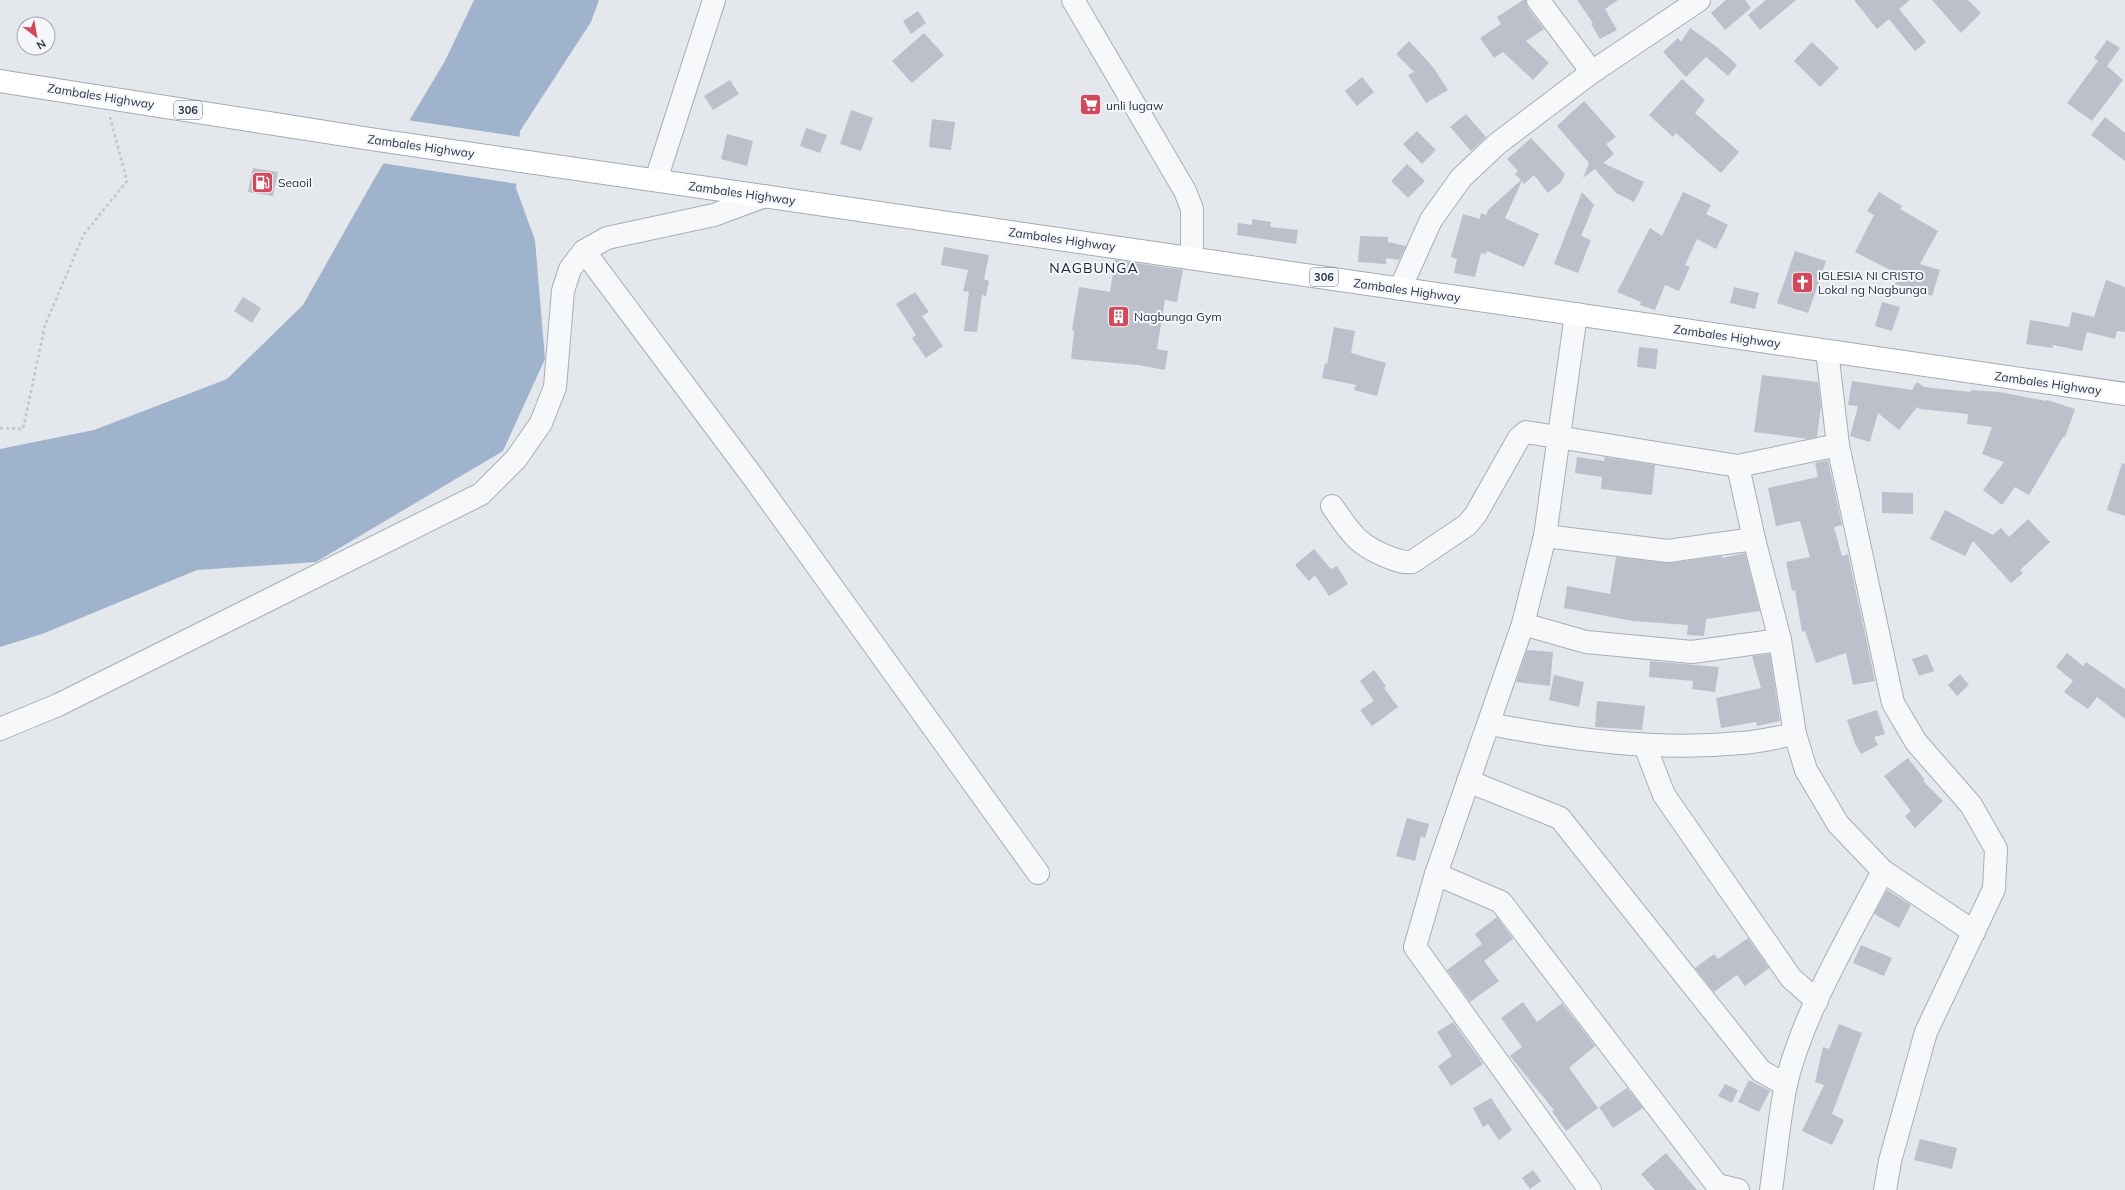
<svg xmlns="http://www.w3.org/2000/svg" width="2125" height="1190" viewBox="0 0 2125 1190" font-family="Mulish,sans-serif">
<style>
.water{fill:#9fb4cc}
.pier{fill:#e4e7ec}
.building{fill:#bbc0ca}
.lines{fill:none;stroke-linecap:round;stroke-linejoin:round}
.minor-casing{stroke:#a9aeb7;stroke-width:24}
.major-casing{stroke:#a3abb8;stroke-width:24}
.path{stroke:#c2c5cb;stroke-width:2.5;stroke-dasharray:3 3;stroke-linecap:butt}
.minor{stroke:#f7f8fa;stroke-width:22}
.major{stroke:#fff;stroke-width:22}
.labels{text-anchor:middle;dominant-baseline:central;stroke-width:4;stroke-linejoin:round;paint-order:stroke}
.shield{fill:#f4f6f9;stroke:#676e7b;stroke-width:1}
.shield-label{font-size:11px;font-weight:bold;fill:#2b3445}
.street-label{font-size:12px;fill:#2b3445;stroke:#f4f6f9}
.poi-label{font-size:12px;fill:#2b3445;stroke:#f4f6f9;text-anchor:start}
.quarter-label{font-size:14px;letter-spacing:1px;fill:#1d2536;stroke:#f4f6f9}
</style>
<rect width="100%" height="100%" fill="#e4e7ec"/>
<!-- water -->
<polygon class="water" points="474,0 599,0 591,22 520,131 516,188 535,240 545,359 503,451 316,562 197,570 42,634 0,647 0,449 94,430 227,379 303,305 373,181 445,61"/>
<!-- pier -->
<polygon class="pier" points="407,120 521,137 518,184 381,163"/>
<!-- building -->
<g class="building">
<polygon points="1523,0 1526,0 1528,8 1544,29 1526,41 1549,63 1533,80 1503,52 1494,58 1480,38 1501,24 1497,17"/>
<polygon points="1577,0 1618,0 1605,9 1617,30 1600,39 1591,24 1593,23"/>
<polygon points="1726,0 1745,0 1751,8 1725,30 1711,13"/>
<polygon points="1766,0 1796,0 1760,30 1748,15"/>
<polygon points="1854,0 1910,0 1899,9 1926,42 1915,51 1889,19 1877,29"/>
<polygon points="1932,0 1968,0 1981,13 1961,33"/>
<polygon points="918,11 926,23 911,34 903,21"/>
<polygon points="1690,28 1717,47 1737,65 1728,76 1706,57 1686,77 1663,52 1678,38 1681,42"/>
<polygon points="924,33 944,55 912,83 892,61"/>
<polygon points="2107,40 2120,48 2107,66 2123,80 2092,121 2067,103 2098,61 2094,58"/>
<polygon points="1409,41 1433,67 1448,90 1426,103 1408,75 1414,72 1396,54"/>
<polygon points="1812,42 1839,68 1820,87 1794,61"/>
<polygon points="1362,77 1374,92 1357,106 1345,91"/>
<polygon points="1682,79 1705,100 1695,113 1739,152 1721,173 1676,133 1673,137 1649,115"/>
<polygon points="730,80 739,94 713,110 704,96"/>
<polygon points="1584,101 1616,137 1606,144 1614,154 1603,163 1644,182 1634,202 1616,193 1595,169 1583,178 1589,163 1557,126"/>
<polygon points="851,110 873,118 861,151 840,144"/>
<polygon points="1466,114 1486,137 1471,151 1450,127"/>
<polygon points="2105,117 2125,133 2125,161 2091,135"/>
<polygon points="932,119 955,122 951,150 929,147"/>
<polygon points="806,128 827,135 820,153 800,146"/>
<polygon points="1417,131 1436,150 1422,164 1403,144"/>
<polygon points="727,134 753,141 747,166 721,159"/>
<polygon points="1531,138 1565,174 1561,182 1548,193 1534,175 1524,184 1522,181 1505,218 1539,234 1524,267 1487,251 1486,254 1481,253 1475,277 1454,273 1457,259 1451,257 1463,214 1480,219 1481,213 1486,215 1488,210 1521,180 1515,174 1518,171 1507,159"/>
<polygon points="1407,164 1425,181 1408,198 1391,181"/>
<polygon points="253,168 278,172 273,196 248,192"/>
<polygon points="1582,192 1594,205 1581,236 1591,240 1578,273 1554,264"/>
<polygon points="1683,192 1711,205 1706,214 1728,225 1716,249 1697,239 1685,265 1690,267 1679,291 1665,285 1655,310 1640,305 1641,302 1617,292 1650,228 1662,236"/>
<polygon points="1879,192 1902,206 1900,209 1938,231 1920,264 1940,270 1932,296 1895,284 1898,274 1855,252 1874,215 1867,211"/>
<polygon points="1252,219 1271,222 1270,227 1298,230 1296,244 1237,235 1238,223 1252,225"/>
<polygon points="1360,236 1388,237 1388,242 1406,246 1399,260 1386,258 1386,264 1358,262"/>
<polygon points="944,247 989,255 984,279 989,281 986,296 982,295 977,332 964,331 969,292 963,291 968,270 941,265"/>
<polygon points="1795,251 1826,261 1808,313 1777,303"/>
<polygon points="1115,260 1183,270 1177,302 1165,300 1157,349 1168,351 1165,370 1138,365 1071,359 1074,331 1072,330 1079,287 1110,292"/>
<polygon points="2106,280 2125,287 2125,332 2117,331 2115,339 2087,332 2082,351 2053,345 2053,348 2026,344 2030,320 2069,327 2072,312 2094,317"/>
<polygon points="1734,287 1759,293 1755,309 1730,303"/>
<polygon points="915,292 929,312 922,316 943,346 926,358 912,338 916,335 896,304"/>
<polygon points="243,297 261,308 252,323 234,311"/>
<polygon points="1882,302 1900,307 1892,331 1875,326"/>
<polygon points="1334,327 1355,331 1351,353 1386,363 1377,396 1354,390 1356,385 1322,378 1325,363 1327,364"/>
<polygon points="1639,347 1658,349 1656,369 1637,367"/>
<polygon points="1762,375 1818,382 1821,406 1817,437 1808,439 1754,432"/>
<polygon points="1852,381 1912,390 1917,382 1924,387 1971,392 1971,390 1999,392 2046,401 2047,400 2075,409 2065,437 2063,437 2029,495 2015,487 2002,505 1983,490 2004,462 1982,454 1992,427 1967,424 1968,414 1920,409 1917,407 1899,430 1878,413 1870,442 1850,436 1858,406 1848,405"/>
<polygon points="1577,457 1604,461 1605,457 1655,465 1652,495 1601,489 1602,477 1575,473"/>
<polygon points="1828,460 1842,525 1834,527 1842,556 1848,554 1875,681 1853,685 1846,653 1816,663 1805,631 1802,632 1795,590 1792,591 1786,562 1810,557 1800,521 1776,526 1768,488 1818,477 1815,463"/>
<polygon points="2122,463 2125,464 2125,516 2107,510"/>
<polygon points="1882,492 1913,493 1913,514 1882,513"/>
<polygon points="1945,510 1993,535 2001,528 2009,537 2028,519 2050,542 2020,570 2023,573 2011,583 1973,541 1965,556 1930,539"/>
<polygon points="1314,549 1331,569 1337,566 1348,584 1329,596 1315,575 1309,581 1295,565"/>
<polygon points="1745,553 1760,611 1706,619 1704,636 1687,635 1688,625 1633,621 1564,608 1567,586 1610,594 1616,557 1670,563 1722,556 1722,558"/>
<polygon points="1527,650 1553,652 1550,686 1516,682"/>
<polygon points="2067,653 2083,666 2086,662 2125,689 2125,719 2097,697 2088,709 2064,692 2073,681 2056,667"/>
<polygon points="1770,654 1780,721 1757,726 1756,722 1721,728 1716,698 1761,688 1752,656"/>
<polygon points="1927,654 1934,671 1919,676 1912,659"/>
<polygon points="1650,661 1719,667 1715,692 1692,689 1693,681 1649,677"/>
<polygon points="1374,670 1386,686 1384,688 1398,707 1372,726 1360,710 1374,701 1360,681"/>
<polygon points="1960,674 1969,685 1957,696 1948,685"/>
<polygon points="1554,675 1584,682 1579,707 1549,700"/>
<polygon points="1597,701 1645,706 1642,730 1595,727"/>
<polygon points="1877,710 1885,734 1874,737 1878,745 1861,754 1855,744 1847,720"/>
<polygon points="1908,758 1925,780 1923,781 1943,801 1915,828 1905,816 1911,811 1884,776"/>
<polygon points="1407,818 1429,824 1425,838 1421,836 1415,861 1396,856"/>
<polygon points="1887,890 1911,905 1899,928 1874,914"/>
<polygon points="1497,917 1513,939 1484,961 1499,981 1470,1002 1447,970 1482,944 1475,934"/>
<polygon points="1748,938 1769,968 1745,986 1737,975 1714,992 1695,968 1714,954 1718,959"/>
<polygon points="1861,945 1892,958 1884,976 1853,963"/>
<polygon points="1523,1002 1537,1022 1562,1003 1595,1046 1569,1068 1598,1108 1566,1131 1552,1111 1554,1110 1510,1056 1522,1047 1501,1018"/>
<polygon points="1453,1022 1483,1064 1451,1086 1438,1066 1452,1056 1437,1032"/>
<polygon points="1839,1024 1862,1033 1832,1114 1844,1120 1832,1145 1802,1131 1824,1085 1815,1082 1823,1047 1829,1049"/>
<polygon points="1749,1080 1770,1091 1759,1112 1738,1102"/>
<polygon points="1725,1084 1738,1090 1732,1103 1718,1096"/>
<polygon points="1627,1088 1643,1108 1613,1128 1599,1107"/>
<polygon points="1491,1098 1512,1130 1499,1140 1488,1124 1483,1127 1473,1108"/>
<polygon points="1920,1139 1957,1148 1952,1169 1914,1160"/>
<polygon points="1666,1153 1697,1190 1655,1190 1641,1174"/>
<polygon points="1533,1170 1541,1181 1530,1189 1522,1178"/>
</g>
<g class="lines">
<defs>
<g id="minor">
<polyline points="1073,0 1185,191 1192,209 1192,258"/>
<polyline points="1538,0 1592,72"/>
<polyline points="656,180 714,0"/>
<polyline points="584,251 753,477 1038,873"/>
<polyline points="1400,289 1431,220 1461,178 1497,144 1592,72 1699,0"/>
<polyline points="1576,314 1545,536 1523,624 1436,874 1415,947 1590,1190"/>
<polyline points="1827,351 1838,445 1893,703 1916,742 1971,805 1996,849 1994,889 1926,1032 1890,1161 1885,1190"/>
<polyline points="1738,466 1754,539 1780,640 1795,734 1806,770 1838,824 1883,871 1974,932"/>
<path d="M1332 506C1351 533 1356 544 1388 557 1396 560 1403 563 1412 562L1467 525 1476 514 1519 438 1526 432 1738 466 1838 445"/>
<polyline points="1545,536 1668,551 1754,539"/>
<polyline points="1523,624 1586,642 1692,652 1780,640"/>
<path d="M1489 724C1573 740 1656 751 1741 743 1759 742 1778 737 1795 734"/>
<polyline points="0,729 58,705 481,494 516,459 541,423 555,387 563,291 570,269 584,251 607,238 714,215 765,196"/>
<polyline points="1645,746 1664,795 1791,978 1817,1001"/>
<polyline points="1468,781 1560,818 1761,1071 1786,1085"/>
<polyline points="1436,874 1501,902 1717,1185 1738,1190"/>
<path d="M1771 1190C1776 1155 1779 1119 1786 1084 1803 1013 1849 937 1883 871"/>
</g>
<polyline id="major" points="0,81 377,140 2125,394"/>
</defs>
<!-- minor casing -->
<use href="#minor" class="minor-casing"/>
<!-- major casing -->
<use href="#major" class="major-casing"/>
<!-- path -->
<polyline class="path" points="0,428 23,429 45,325 84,234 127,181 110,117"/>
<!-- minor -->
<use href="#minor" class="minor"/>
<!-- major -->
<use href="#major" class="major"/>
</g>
<!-- icons -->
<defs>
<symbol id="supermarket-square" viewBox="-11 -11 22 22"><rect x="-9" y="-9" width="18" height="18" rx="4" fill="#d1495b" stroke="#f4f6f9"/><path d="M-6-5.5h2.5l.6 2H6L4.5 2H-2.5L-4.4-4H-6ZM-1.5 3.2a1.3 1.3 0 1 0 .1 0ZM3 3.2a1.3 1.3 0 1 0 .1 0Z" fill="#fff"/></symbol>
<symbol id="fuel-square" viewBox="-11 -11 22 22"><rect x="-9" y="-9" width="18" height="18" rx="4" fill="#d1495b" stroke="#f4f6f9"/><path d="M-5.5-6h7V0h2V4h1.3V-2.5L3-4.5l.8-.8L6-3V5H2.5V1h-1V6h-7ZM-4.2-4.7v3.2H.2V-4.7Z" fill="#fff"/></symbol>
<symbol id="church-square" viewBox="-11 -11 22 22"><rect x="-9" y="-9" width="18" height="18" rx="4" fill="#d1495b" stroke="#f4f6f9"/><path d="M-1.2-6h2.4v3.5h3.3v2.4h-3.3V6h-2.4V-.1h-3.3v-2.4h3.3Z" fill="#fff"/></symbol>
<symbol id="building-square" viewBox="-11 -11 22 22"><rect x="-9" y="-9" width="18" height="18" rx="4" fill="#d1495b" stroke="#f4f6f9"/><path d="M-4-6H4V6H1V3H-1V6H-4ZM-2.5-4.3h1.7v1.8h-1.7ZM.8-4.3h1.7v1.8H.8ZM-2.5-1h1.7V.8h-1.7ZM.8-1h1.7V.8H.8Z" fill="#fff"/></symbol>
</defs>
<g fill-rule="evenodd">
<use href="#supermarket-square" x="1078" y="92" width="25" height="25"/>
<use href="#fuel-square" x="250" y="170" width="25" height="25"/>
<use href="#church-square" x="1790" y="270" width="25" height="25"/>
<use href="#building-square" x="1106" y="304" width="25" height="25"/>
</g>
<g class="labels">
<!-- shield labels -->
<g class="shield">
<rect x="174" y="101" width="28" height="18" rx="3"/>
<rect x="1310" y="268" width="28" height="18" rx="3"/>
</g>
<g class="shield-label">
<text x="188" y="110">306</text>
<text x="1324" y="277">306</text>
</g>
<!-- street labels -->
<g class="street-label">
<text transform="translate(101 96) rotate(9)">Zambales Highway</text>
<text transform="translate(421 146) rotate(8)">Zambales Highway</text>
<text transform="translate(742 193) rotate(8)">Zambales Highway</text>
<text transform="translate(1062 239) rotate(8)">Zambales Highway</text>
<text transform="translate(1407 290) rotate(8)">Zambales Highway</text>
<text transform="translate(1727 336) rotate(8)">Zambales Highway</text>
<text transform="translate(2048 383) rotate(8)">Zambales Highway</text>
</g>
<!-- poi labels -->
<g class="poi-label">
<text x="1106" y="105">unli lugaw</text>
<text x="278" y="182">Seaoil</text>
<text x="1818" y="275">IGLESIA NI CRISTO<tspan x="1818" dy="14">Lokal ng Nagbunga</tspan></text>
<text x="1134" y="316">Nagbunga Gym</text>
</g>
<!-- quarter labels -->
<g class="quarter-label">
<text x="1094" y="268">NAGBUNGA</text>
</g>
</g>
<!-- north arrow -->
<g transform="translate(36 36) rotate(149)"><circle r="19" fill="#f4f6f9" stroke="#a4a8b1"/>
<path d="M0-3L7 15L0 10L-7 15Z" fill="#d1495b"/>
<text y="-6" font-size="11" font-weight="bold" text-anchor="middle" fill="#2b3445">N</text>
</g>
</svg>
